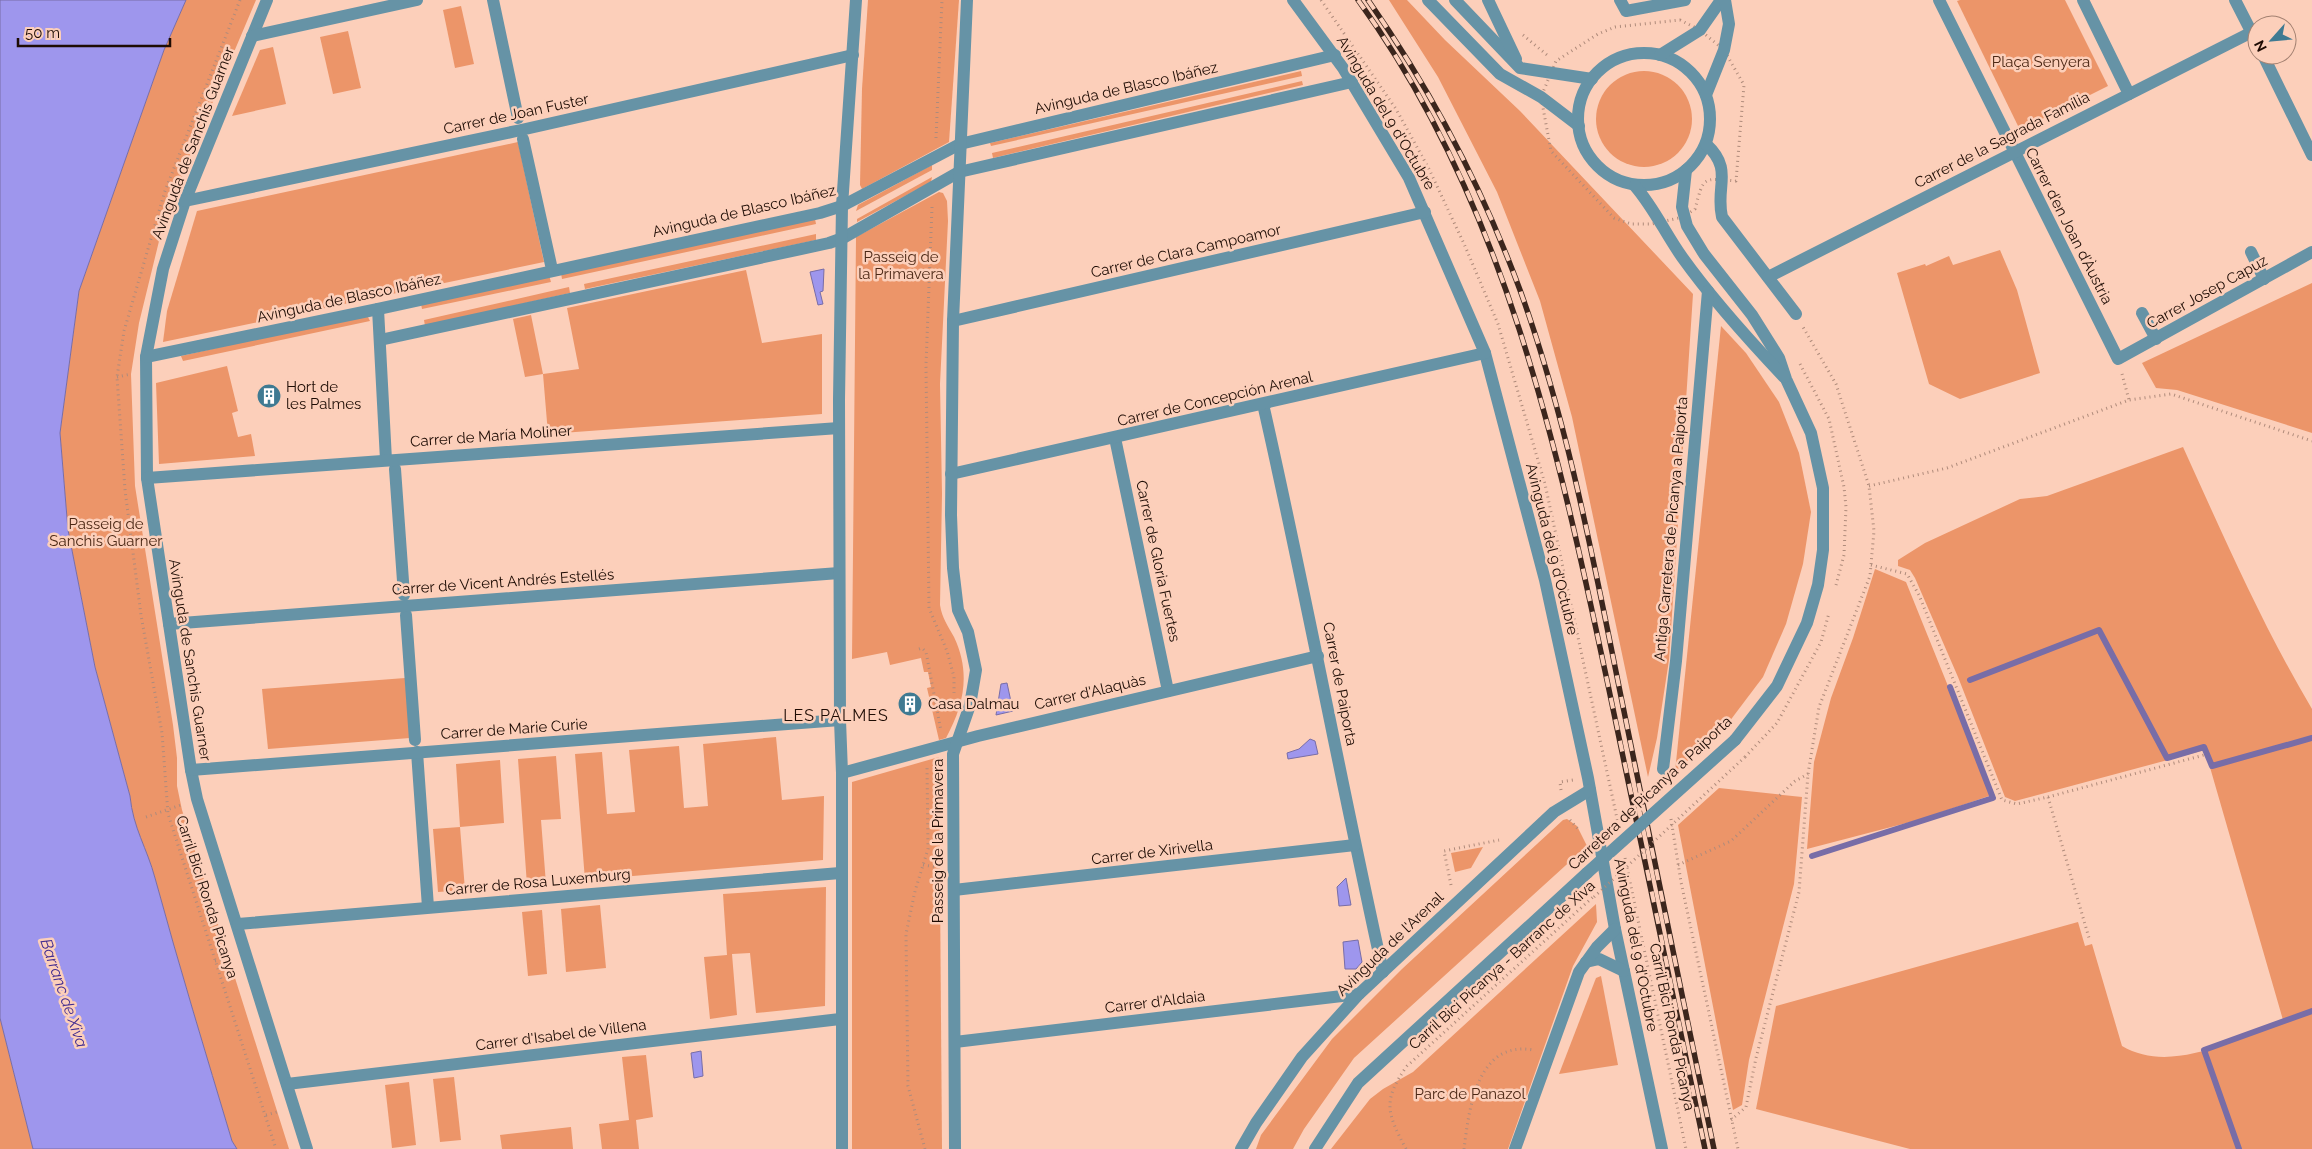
<svg xmlns="http://www.w3.org/2000/svg" width="2312" height="1149" viewBox="0 0 2312 1149" font-family="Raleway,sans-serif">
<style>
.green{fill:#ec9569}
.water{fill:#9e96ed;stroke:#786da7}
.lines{fill:none;stroke-linecap:round;stroke-linejoin:round}
.stream{stroke:#786da7;stroke-width:6}
.path{stroke:#af8b7b;stroke-width:3;stroke-dasharray:1 4;stroke-linecap:butt}
.minor{stroke:#6693a6;stroke-width:12}
.rail-casing{stroke:#3c261d;stroke-width:5.5}
.rail{stroke:#fccfba;stroke-width:4;stroke-dasharray:11;stroke-linecap:butt}
.path-bridge{stroke:#af8b7b;stroke-width:3;stroke-dasharray:1 4;stroke-linecap:butt}
.minor-bridge{stroke:#6693a6;stroke-width:12}
.labels{text-anchor:middle;dominant-baseline:central;stroke-width:5;stroke-linejoin:round;paint-order:stroke}
.park-label{font-size:15px;fill:#4c2815;stroke:#fccfba}
.street-label{font-size:15px;fill:#1e0c04;stroke:#fccfba}
.poi-label{font-size:15px;fill:#1e0c04;stroke:#fccfba;text-anchor:start}
.neighbourhood-label{font-size:16px;letter-spacing:1px;fill:#1e0c04;stroke:#fccfba}
.water-label{font-size:16px;font-style:italic;fill:#422c90;stroke:#fccfba}
</style>
<rect width="100%" height="100%" fill="#fccfba"/>
<!-- green -->
<g class="green">
<path d="M186 0H256L187 163 160 237 139 323 131 374 135 486 173 725 177 758V786L182 810 289 1149H237L232 1141C206 1054 179 966 155 878 147 848 133 828 130 796L95 667 68 530 60 433 79 291 164 50Z"/>
<polygon points="868,0 959,0 949,142 862,189 860,185 862,89"/>
<polygon points="1389,0 1407,0 1445,40 1520,111 1693,294 1669,660 1657,738 1648,777 1572,417 1540,301 1497,192 1438,77"/>
<polygon points="1960,0 2065,0 2108,86 2020,130 1957,1"/>
<polygon points="461,6 474,64 455,68 443,10"/>
<polygon points="348,31 361,88 333,94 320,37"/>
<polygon points="273,47 286,104 232,116 260,50"/>
<circle cx="1644" cy="119" r="48"/>
<polygon points="1301,71 1302,76 991,146 990,143"/>
<polygon points="1302,81 1303,85 993,158 992,153"/>
<polygon points="518,142 544,262 163,342 167,311 197,211"/>
<polygon points="932,165 932,170 856,211 858,205"/>
<polygon points="932,177 931,182 857,222 857,219"/>
<path d="M939 192 943 193 947 201 948 221 940 384 942 494 940 605C942 618 948 626 954 637 971 673 964 705 946 738L939 740 927 688 931 687 928 672H924L921 658 890 665 887 652 852 659 856 237Z"/>
<polygon points="815,219 816,224 562,279 561,273"/>
<polygon points="816,234 816,240 585,289 584,284"/>
<polygon points="2000,250 2017,290 2040,373 1960,399 1929,384 1897,273 1925,264 1926,266 1949,256 1953,265"/>
<polygon points="746,270 762,343 822,334 822,414 548,434 543,374 525,377 513,319 531,315 543,374 579,369 567,308"/>
<polygon points="549,275 551,282 422,309 421,304"/>
<polygon points="2312,283 2312,433 2177,390 2156,388 2142,363"/>
<polygon points="569,287 570,293 425,326 424,320"/>
<polygon points="362,315 367,315 370,321 183,361 181,356"/>
<polygon points="1721,326 1746,353 1779,402 1799,453 1811,512 1803,564 1786,624 1763,677 1726,726 1675,772"/>
<polygon points="227,366 238,411 232,413 238,437 251,434 255,456 159,464 156,383"/>
<path d="M2183 447C2223 535 2262 625 2312 709V1149H1910L1756 1109 1776 1006 2078 922 2085 946 2092 944 2122 1046C2171 1075 2235 1039 2283 1020L2205 750 2015 801 2005 797 1958 677 1915 578 1910 570 1898 566V560L1925 543 2020 499 2047 496Z"/>
<polygon points="1875,569 1906,582 1992,795 1918,820 1807,849 1814,762 1831,698 1853,638"/>
<polygon points="405,678 410,738 268,749 262,689"/>
<polygon points="776,737 782,800 824,796 823,860 585,880 575,754 602,752 607,814 635,812 629,750 679,746 684,808 708,806 703,744"/>
<polygon points="556,756 561,819 541,820 546,884 527,885 518,759"/>
<polygon points="939,757 942,1149 852,1149 852,782"/>
<polygon points="500,760 504,823 460,827 465,890 438,892 433,829 460,827 456,764"/>
<polygon points="1719,788 1802,797 1794,884 1749,1060 1742,1105 1733,1110 1678,825"/>
<polygon points="1567,819 1577,826 1587,846 1354,1058 1304,1129 1293,1149 1256,1149 1261,1135 1332,1039 1402,969 1563,820"/>
<polygon points="1483,847 1471,868 1455,872 1451,853"/>
<polygon points="826,887 825,1006 756,1013 750,953 732,954 737,1015 710,1019 704,957 727,955 723,894"/>
<polygon points="1596,904 1597,922 1573,966 1508,1149 1331,1149 1370,1099 1383,1089 1413,1072"/>
<polygon points="600,905 606,968 566,972 561,909"/>
<polygon points="542,910 547,974 528,976 522,912"/>
<polygon points="1601,976 1618,1065 1559,1074 1596,978"/>
<polygon points="0,1018 1,1022 33,1149 0,1149"/>
<polygon points="646,1055 653,1117 636,1120 639,1149 602,1149 599,1124 629,1120 622,1057"/>
<polygon points="454,1077 461,1140 440,1142 433,1079"/>
<polygon points="409,1082 416,1145 392,1148 385,1085"/>
<polygon points="571,1127 573,1149 502,1149 500,1135"/>
</g>
<!-- water -->
<g class="water">
<path d="M0 0H186L164 50 79 291 60 433 68 530 95 667 130 796C133 828 147 848 155 878 179 966 206 1054 232 1141L237 1149H33L0 1018Z"/>
<polygon points="824,269 823,291 820,292 823,304 818,305 810,272"/>
<polygon points="1007,683 1013,711 996,715 1001,684"/>
<polygon points="1310,739 1315,741 1318,754 1288,759 1287,753 1299,749"/>
<polygon points="1346,878 1351,905 1339,906 1337,887"/>
<polygon points="1358,940 1362,962 1356,969 1345,969 1343,942"/>
<polygon points="701,1051 703,1076 694,1078 691,1053"/>
</g>
<g class="lines">
<!-- stream -->
<g class="stream">
<polyline points="1970,680 2099,630 2167,758 2204,747 2212,766 2312,738"/>
<polyline points="1812,856 1993,798 1950,687"/>
<polyline points="2239,1149 2204,1050 2312,1011"/>
</g>
<!-- path -->
<g class="path">
<polyline points="240,0 165,191 124,331 117,377 125,490 141,615 162,733 168,814 276,1149"/>
<polyline points="1321,0 1396,109 1429,169 1465,246 1498,324 1545,484 1618,823"/>
<path d="M1680 20 1700 30 1724 50 1744 85 1736 181C1702 178 1704 176 1695 209L1683 217 1652 224H1631L1614 218 1551 151 1541 97 1556 61 1598 34 1615 27Z"/>
<polyline points="1523,35 1547,55"/>
<polyline points="936,138 942,0"/>
<polyline points="932,207 926,365 929,608 947,651 954,677 954,693"/>
<polyline points="1800,364 1829,419 1844,487 1846,507 1844,555 1836,585"/>
<polyline points="2122,374 2129,400"/>
<polyline points="117,377 131,374"/>
<polyline points="1869,486 1947,468 2129,400 2171,394 2312,441"/>
<polyline points="1871,565 1907,574 1919,595 2002,800 2017,804 2048,797 2089,938"/>
<polyline points="919,649 922,648 926,652 941,731"/>
<polyline points="1745,757 1777,723 1821,642 1829,613"/>
<polyline points="1561,790 1560,782 1573,780"/>
<polyline points="2048,797 2204,755"/>
<polyline points="146,817 181,805"/>
<polyline points="1671,819 1681,882 1738,1149"/>
<polyline points="1570,820 1579,830"/>
<polyline points="1625,858 1686,1149"/>
<polyline points="923,865 938,867"/>
<polyline points="1678,865 1731,841 1795,781 1808,774"/>
<polyline points="1451,885 1444,851 1499,840"/>
<polyline points="215,961 229,957"/>
<polyline points="266,1115 277,1112"/>
<polyline points="1731,1120 1746,1107 1756,1058 1799,892 1808,774 1819,707 1870,576 1874,531 1869,486 1836,384 1803,327"/>
<polyline points="925,1149 908,1086 906,934 915,891 928,849 927,765"/>
<path d="M1406 1149C1387 1113 1382 1101 1407 1066L1593 897"/>
<path d="M1464 1149C1469 1109 1477 1040 1533 1050"/>
</g>
<!-- minor -->
<g class="minor">
<polyline points="267,0 185,201 163,269 146,357 147,478 191,770 197,799 307,1149"/>
<polyline points="493,0 518,118"/>
<polyline points="1293,0 1343,68 1409,178 1485,353 1545,580 1588,778 1615,929 1662,1149"/>
<polyline points="1428,0 1500,74 1541,97 1579,126"/>
<polyline points="1455,0 1520,68 1592,79"/>
<polyline points="1488,0 1516,59"/>
<polyline points="1620,0 1626,11 1685,0"/>
<polyline points="1939,0 2118,359 2312,252"/>
<polyline points="2083,0 2129,94"/>
<polyline points="2235,0 2257,43"/>
<polyline points="252,36 417,0"/>
<circle cx="1644" cy="119" r="66"/>
<polyline points="1660,55 1700,30 1721,0"/>
<polyline points="2263,55 2312,155"/>
<polyline points="1706,95 1724,50 1729,24 1725,0"/>
<polyline points="523,139 551,265"/>
<path d="M1706 144C1734 170 1715 186 1722 217L1796 314"/>
<polyline points="1686,170 1682,207 1687,226 1704,254 1752,315 1779,358 1786,379 1811,433 1823,488 1823,550 1818,585 1807,623 1777,686 1735,740"/>
<path d="M1635 186C1654 208 1665 233 1682 257 1712 299 1748 339 1784 377"/>
<polyline points="185,201 521,130 853,55"/>
<polyline points="2251,252 2264,279"/>
<polyline points="1768,277 2252,32"/>
<polyline points="378,309 386,460"/>
<polyline points="2142,313 2156,339"/>
<polyline points="953,321 1425,212"/>
<polyline points="380,340 829,243 843,238 959,172 1352,82"/>
<polyline points="146,357 378,309 820,213 842,206 960,144 1335,55"/>
<path d="M1263 404C1306 593 1341 783 1383 972"/>
<polyline points="1115,438 1168,691"/>
<polyline points="395,469 404,595"/>
<polyline points="951,474 1485,353"/>
<polyline points="147,478 839,428"/>
<polyline points="406,615 415,740"/>
<polyline points="169,624 839,573"/>
<polyline points="417,752 428,907"/>
<polyline points="1663,769 1676,661 1708,291"/>
<polyline points="191,770 840,720"/>
<polyline points="842,773 978,736 1318,656"/>
<polyline points="954,890 1355,845"/>
<polyline points="238,924 840,873"/>
<polyline points="1586,962 1599,959 1624,971"/>
<polyline points="955,1042 1359,994"/>
<polyline points="287,1084 840,1019"/>
<polyline points="842,1149 842,773 840,720 839,400 842,206 856,0"/>
<polyline points="955,1149 953,754 970,705 976,670 968,632 958,610 953,568 951,515 953,321 967,0"/>
<polyline points="1241,1149 1256,1123 1302,1057 1359,994 1554,812 1590,790"/>
<polyline points="1315,1149 1358,1083 1587,873"/>
<polyline points="1515,1149 1579,972 1597,947 1615,929"/>
</g>
<defs>
<g id="rail">
<path d="M1358 0C1505 203 1557 445 1608 685 1641 839 1673 994 1705 1149"/>
<path d="M1368 0C1431 90 1482 187 1520 290 1571 431 1597 580 1627 726 1655 867 1685 1008 1714 1149"/>
</g>
</defs>
<!-- rail casing -->
<use href="#rail" class="rail-casing"/>
<!-- rail -->
<use href="#rail" class="rail"/>
<!-- path-bridge -->
<polyline class="path-bridge" points="1594,897 1745,757"/>
<!-- minor-bridge -->
<polyline class="minor-bridge" points="1587,873 1735,740"/>
</g>
<!-- icons -->
<defs>
<symbol id="building-disc" viewBox="-11 -11 22 22"><circle r="9.5" fill="#3f7a92" stroke="#fccfba"/><path d="M-4-6H4V6H1V3H-1V6H-4ZM-2.5-4.3h1.7v1.8h-1.7ZM.8-4.3h1.7v1.8H.8ZM-2.5-1h1.7V.8h-1.7ZM.8-1h1.7V.8H.8Z" fill="#fff"/></symbol>
</defs>
<g fill-rule="evenodd">
<use href="#building-disc" x="255" y="382" width="28" height="28"/>
<use href="#building-disc" x="896" y="690" width="28" height="28"/>
</g>
<g class="labels">
<!-- park labels -->
<g class="park-label">
<text x="2041" y="62">Plaça Senyera</text>
<text x="901" y="257">Passeig de<tspan x="901" dy="17">la Primavera</tspan></text>
<text x="106" y="524">Passeig de<tspan x="106" dy="17">Sanchis Guarner</tspan></text>
<text x="1470" y="1094">Parc de Panazol</text>
</g>
<!-- street labels -->
<g class="street-label">
<text transform="translate(1126 88) rotate(-13)">Avinguda de Blasco Ibáñez</text>
<text transform="translate(1386 113) rotate(59)">Avinguda del 9 d'Octubre</text>
<text transform="translate(516 114) rotate(-12)">Carrer de Joan Fuster</text>
<text transform="translate(2002 140) rotate(-27)">Carrer de la Sagrada Família</text>
<text transform="translate(193 143) rotate(-69)">Avinguda de Sanchis Guarner</text>
<text transform="translate(744 211) rotate(-13)">Avinguda de Blasco Ibáñez</text>
<text transform="translate(2069 226) rotate(63)">Carrer d’en Joan d’Àustria</text>
<text transform="translate(1186 251) rotate(-13)">Carrer de Clara Campoamor</text>
<text transform="translate(2207 292) rotate(-29)">Carrer Josep Capuz</text>
<text transform="translate(349 298) rotate(-12)">Avinguda de Blasco Ibáñez</text>
<text transform="translate(1215 399) rotate(-13)">Carrer de Concepción Arenal</text>
<text transform="translate(491 436) rotate(-4)">Carrer de María Moliner</text>
<text transform="translate(1671 529) rotate(-85)">Antiga Carretera de Picanya a Paiporta</text>
<text transform="translate(1552 549) rotate(76)">Avinguda del 9 d'Octubre</text>
<text transform="translate(1158 561) rotate(78)">Carrer de Gloria Fuertes</text>
<text transform="translate(503 582) rotate(-4)">Carrer de Vicent Andrés Estellés</text>
<text transform="translate(190 660) rotate(81)">Avinguda de Sanchis Guarner</text>
<text transform="translate(1340 684) rotate(79)">Carrer de Paiporta</text>
<text transform="translate(1090 692) rotate(-13)">Carrer d'Alaquàs</text>
<text transform="translate(514 729) rotate(-4)">Carrer de Marie Curie</text>
<text transform="translate(1650 793) rotate(-43)">Carretera de Picanya a Paiporta</text>
<text transform="translate(938 841) rotate(-90)">Passeig de la Primavera</text>
<text transform="translate(1152 852) rotate(-7)">Carrer de Xirivella</text>
<text transform="translate(538 882) rotate(-5)">Carrer de Rosa Luxemburg</text>
<text transform="translate(207 897) rotate(72)">Carril Bici Ronda Picanya</text>
<text transform="translate(1390 944) rotate(-44)">Avinguda de l'Arenal</text>
<text transform="translate(1636 945) rotate(79)">Avinguda del 9 d'Octubre</text>
<text transform="translate(1502 965) rotate(-42)">Carril Bici Picanya - Barranc de Xiva</text>
<text transform="translate(1155 1002) rotate(-7)">Carrer d'Aldaia</text>
<text transform="translate(1672 1027) rotate(78)">Carril Bici Ronda Picanya</text>
<text transform="translate(561 1035) rotate(-7)">Carrer d'Isabel de Villena</text>
</g>
<!-- poi labels -->
<g class="poi-label">
<text x="286" y="387">Hort de<tspan x="286" dy="17">les Palmes</tspan></text>
<text x="928" y="704">Casa Dalmau</text>
</g>
<!-- neighbourhood labels -->
<g class="neighbourhood-label">
<text x="836" y="715">LES PALMES</text>
</g>
<!-- water labels -->
<g class="water-label">
<text transform="translate(64 993) rotate(71)">Barranc de Xiva</text>
</g>
</g>
<!-- north arrow -->
<g transform="translate(2272 40) rotate(243)"><circle r="24" fill="#fccfba" stroke="#a38171"/>
<path d="M0-4L9 19L0 12L-9 19Z" fill="#3f7a92"/>
<text y="-8" font-size="14" font-weight="bold" text-anchor="middle" fill="#1e0c04">N</text>
</g>
<!-- scale -->
<path d="M18 38v8h152v-8" fill="none" stroke="#1e0c04" stroke-width="2.5"/>
<text x="25" y="38" font-size="15" fill="#1e0c04" stroke="#fccfba" stroke-width="4" paint-order="stroke">50 m</text>
</svg>
